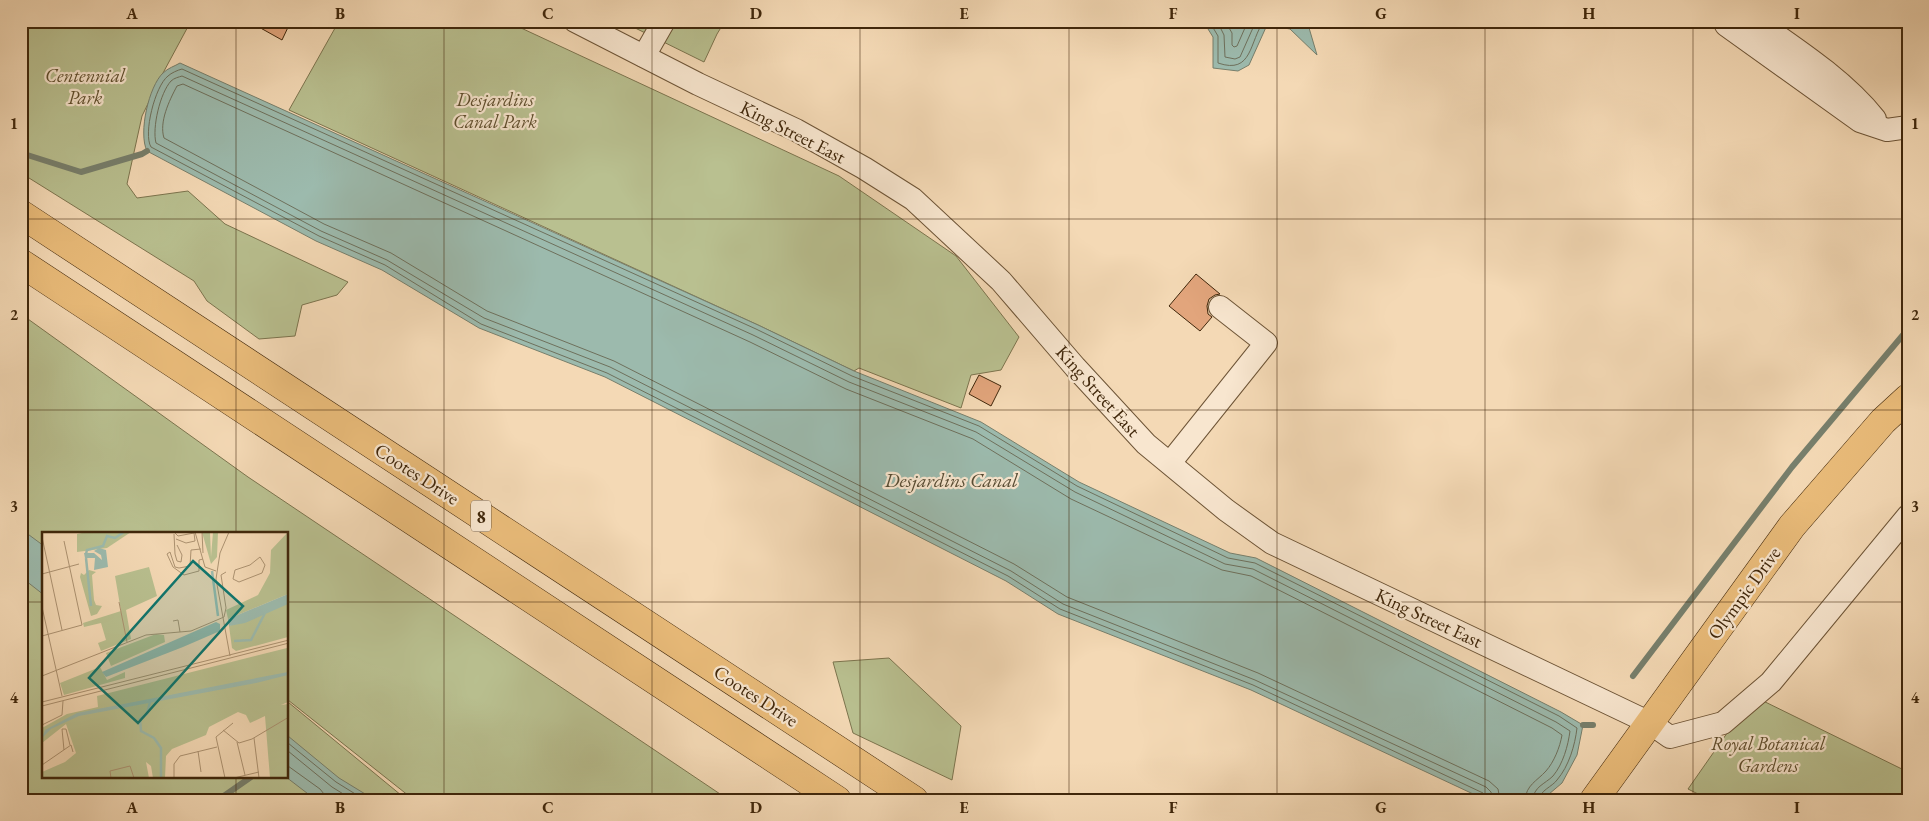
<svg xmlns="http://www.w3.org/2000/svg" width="1929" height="821" viewBox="0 0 1929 821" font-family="'EB Garamond',serif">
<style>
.green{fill:#b9c090;stroke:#7c744e}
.water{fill:#9cbaad;stroke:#777f6c}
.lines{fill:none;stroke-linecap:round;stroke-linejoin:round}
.shore{stroke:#6e705c;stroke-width:1}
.stream{stroke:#777f6c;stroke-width:6}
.building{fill:#e2a57c;stroke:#40270b}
.minor-casing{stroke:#6d5436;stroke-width:24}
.major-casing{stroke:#40270b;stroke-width:29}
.minor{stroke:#f8e6cf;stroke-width:22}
.major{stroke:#eabc7a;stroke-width:28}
.grid{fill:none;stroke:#40270b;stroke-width:1;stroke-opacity:0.55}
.labels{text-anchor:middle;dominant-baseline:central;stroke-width:4.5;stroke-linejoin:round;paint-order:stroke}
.shield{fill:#f8e6cf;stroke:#776046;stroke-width:1}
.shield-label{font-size:18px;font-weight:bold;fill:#40270b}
.park-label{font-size:19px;font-style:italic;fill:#5e4d2c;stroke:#f8e6cf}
.street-label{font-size:19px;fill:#40270b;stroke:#f8e6cf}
.water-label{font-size:20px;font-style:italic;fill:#574c34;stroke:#f8e6cf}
.inset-river{fill:none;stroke:#9cbaad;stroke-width:2.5}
.inset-road{fill:none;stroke:#ac9271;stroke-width:1}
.view{fill:#0f766e;fill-opacity:0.15;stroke:#0f766e;stroke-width:2.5}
.inset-edge{fill:none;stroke:#40270b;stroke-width:2.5}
.neatline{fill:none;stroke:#40270b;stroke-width:2}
.grid-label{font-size:16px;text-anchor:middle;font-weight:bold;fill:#40270b}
</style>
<rect width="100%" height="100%" fill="#f4d9b5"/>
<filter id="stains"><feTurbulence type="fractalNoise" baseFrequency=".004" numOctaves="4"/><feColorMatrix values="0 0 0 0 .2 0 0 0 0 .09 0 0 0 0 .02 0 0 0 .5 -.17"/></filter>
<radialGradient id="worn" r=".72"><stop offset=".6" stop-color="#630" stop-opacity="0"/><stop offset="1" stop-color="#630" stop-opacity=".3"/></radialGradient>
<!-- green -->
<g class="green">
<polygon points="21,21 191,21 163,73 142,116 127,184 137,198 188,191 225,224 348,282 337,295 302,305 295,336 259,339 207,301 194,281 21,173"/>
<polygon points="339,21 506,21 839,176 956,256 1019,337 1001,370 971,375 961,408 859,368 854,371 758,325 289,110"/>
<polygon points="621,21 725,21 717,34 704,62"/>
<polygon points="21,314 248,477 729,800 414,800 288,700 288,534 44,534 44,777 288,777 288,702 407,800 21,800"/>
<polygon points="889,658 961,726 952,780 853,733 833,662"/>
<polygon points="1753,696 1908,772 1908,800 1710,800 1688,789"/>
</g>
<!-- water -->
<g class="water">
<polygon points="1203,21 1307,21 1317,55 1290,29 1267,25 1249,65 1238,71 1213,68 1213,37"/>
<path d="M180 63 758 325 854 371 981 422 1079 482 1230 553 1256 558 1561 712 1583 725 1577 755 1562 783 1542 800H1486L1251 690 1058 614 1006 581 605 377 479 328 382 270 316 241 147 151C138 133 149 86 163 73 168 68 175 66 180 63Z"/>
<polygon points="21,529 44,546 44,595 21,577"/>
<polygon points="288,736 339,778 375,800 316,800 286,777 288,777"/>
</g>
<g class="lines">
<!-- shore -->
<g class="shore">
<path d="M1209 21 1218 36V63C1253 75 1249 41 1264 21"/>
<polyline points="1217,21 1224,35 1225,57 1235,59 1240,57 1256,21"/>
<polyline points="1225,21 1232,33 1232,45 1234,47 1237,46 1248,21"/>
<polyline points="288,743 336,782 365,800"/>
<polyline points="288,751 332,787 353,800"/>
<polyline points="288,766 320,789 324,794 324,800"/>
<path d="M1487 800 1483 793 1253 685 1060 609 1008 576 607 373 481 324 385 265 319 236 151 147C143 134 155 86 168 76 171 73 178 70 182 69L756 329 852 376 979 426 1077 486 1228 558 1255 563 1559 716 1577 728C1575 745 1569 766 1557 780 1552 787 1540 790 1539 800"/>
<path d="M1493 800 1491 792 1486 787 1255 680 1063 604 1011 571 610 367 484 318 387 260 321 231 156 143C152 128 160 93 171 81 174 78 179 77 182 76L753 335 849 382 976 432 1075 492 1225 564 1253 569 1556 722 1570 731C1568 746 1563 764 1553 776 1545 784 1533 787 1533 800"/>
<path d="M1500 800 1498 789 1489 781 1258 673 1067 597 1014 564 614 361 487 311 391 253 324 224 164 138C159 122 169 101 177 86L183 84 750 342 846 389 973 439 1071 499 1222 570 1251 576 1552 728 1562 735C1560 747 1554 762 1546 771 1537 781 1526 785 1525 800"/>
</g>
<!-- stream -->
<g class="stream">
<polyline points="21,153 81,172 142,154 147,151"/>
<polyline points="1633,676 1792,467 1908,329"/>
<polyline points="1583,725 1593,725"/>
<polyline points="218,800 251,777"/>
</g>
</g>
<!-- building -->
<g class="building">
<polygon points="248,21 291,21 282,40"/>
<polygon points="1196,274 1220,294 1215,295 1209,299 1207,306 1208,314 1212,317 1200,331 1169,306"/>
<polygon points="979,375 1001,386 991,406 969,394"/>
</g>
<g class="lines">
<defs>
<g id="minor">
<polyline points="575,21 698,84 796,130 864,168 913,199 1001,281 1075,367 1146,444 1226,510 1272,543 1650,723 1670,737 1723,723 1771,682 1908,516"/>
<polyline points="1724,21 1726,25 1860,121 1887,130 1908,127"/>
<path d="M1756 21C1796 49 1844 80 1875 119"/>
<polyline points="644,56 664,21"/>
<polyline points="1170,463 1266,343 1220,307"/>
</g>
<g id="major">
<polyline points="21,214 914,800"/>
<polyline points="21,263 837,800"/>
<polyline points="1594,800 1792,526 1883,421 1908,398"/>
</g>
</defs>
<!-- minor casing -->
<use href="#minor" class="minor-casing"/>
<!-- major casing -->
<use href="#major" class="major-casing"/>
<!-- minor -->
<use href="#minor" class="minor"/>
<!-- major -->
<use href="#major" class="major"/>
</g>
<!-- grid -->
<path class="grid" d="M236 21V534M444 21V800M652 21V800M860 21V800M1069 21V800M1277 21V800M1485 21V800M1693 21V800M21 219H1908M21 410H1908M21 602H44M288 602H1908M236 777V800"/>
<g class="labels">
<!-- shield labels -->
<rect class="shield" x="471" y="500.5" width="20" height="31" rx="4"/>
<g class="shield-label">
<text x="481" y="516">8</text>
</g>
<!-- park labels -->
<g class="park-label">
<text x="85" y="75">Centennial<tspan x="85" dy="22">Park</tspan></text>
<text x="495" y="99">Desjardins<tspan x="495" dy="22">Canal Park</tspan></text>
<text x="1768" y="743">Royal Botanical<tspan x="1768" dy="22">Gardens</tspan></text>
</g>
<!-- street labels -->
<g class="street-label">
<text transform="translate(793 132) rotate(27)">King Street East</text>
<text transform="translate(1098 391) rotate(48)">King Street East</text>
<text transform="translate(417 474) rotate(33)">Cootes Drive</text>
<text transform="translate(1744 593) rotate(-54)">Olympic Drive</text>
<text transform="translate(1429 618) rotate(25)">King Street East</text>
<text transform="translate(756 696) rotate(33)">Cootes Drive</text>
</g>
<!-- water labels -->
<g class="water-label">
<text x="951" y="480">Desjardins Canal</text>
</g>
</g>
<!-- overview -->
<g transform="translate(42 532)">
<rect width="246" height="246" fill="#f4d9b5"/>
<path d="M45 0H89L65 16 35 20V2ZM160 0H168L169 25 171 0H176L175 25 169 32ZM246 0V62L186 87 184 78 216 63 228 41 229 18ZM107 35 115 64 84 78 89 107 59 119 56 111 64 108 59 91 42 95 41 91 79 79 73 44ZM47 38 54 40 50 43 52 68 54 73 60 74 55 82 49 84 38 45 39 41 42 43ZM246 71V105L194 119 190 116 187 94ZM114 102 122 103 123 110 69 134 64 121ZM245 116 246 170 239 173 246 172V246H228L223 184 208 191 204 183 196 180 167 195 164 203 130 217 124 224 123 246H111L109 234 104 230 107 246H0V240L23 230 34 221 24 192 0 211V196L25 182 56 175 55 164ZM58 135 65 148 83 140V146L22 163 18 151Z" fill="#b9c090"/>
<path d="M57 16 64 18 66 35 52 38 53 26H43L42 21H52L60 28 59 23 52 19ZM246 62V72L203 91 187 94 186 87ZM174 90 178 92V99L141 115 64 145 60 140ZM246 140V143L214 151 37 184 9 197 0 206 3 198 35 181Z" fill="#9cbaad"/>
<path class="inset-river" d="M44 22 45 18 61 14 65 4 73 6 82 0M44 26 49 74M170 39 176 84M192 109 209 108 223 81M108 170 105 182 98 187 99 199 112 206 119 216V246"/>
<path class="inset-road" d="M132 0 136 4 152 1M153 0 163 35 174 39M160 0 161 21M187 0 178 21 174 47 188 124M132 2 133 22 135 29 139 30 140 23 135 13M0 5 20 98M134 7 144 11 153 9 152 1M22 9 40 93M159 17 149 18 148 34 137 36 133 35 128 20 125 22 131 35 142 43 157 39V28L161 27M218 25 223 33 220 41 197 50 191 47 193 38 208 33ZM0 42 37 32M77 70 85 110M0 75 20 164M131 89 136 88 138 100M0 104 40 93M0 144 104 103 149 99 182 85 184 76 179 43 184 40M0 170 247 108M0 174 247 111M0 193 20 183 21 169M181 198 197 211 210 207 247 185M212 206 217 246M195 210 203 243M22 218 20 197H24L28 213M156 219 159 240M0 233 29 213 31 220M69 246 68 239 88 234 92 246M132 246V232L138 224 175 215M183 246 174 205 191 191M192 246 217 240"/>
<path class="view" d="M151 29 201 74 96 191 47 146Z"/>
<rect width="246" height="246" class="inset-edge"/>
</g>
<!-- margin -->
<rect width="1929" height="821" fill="none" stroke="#f4d9b5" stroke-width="55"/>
<rect x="28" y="28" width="1874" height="766" class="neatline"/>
<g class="grid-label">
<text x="132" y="19">A</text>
<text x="340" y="19">B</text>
<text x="548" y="19">C</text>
<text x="756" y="19">D</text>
<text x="964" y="19">E</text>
<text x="1173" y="19">F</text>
<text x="1381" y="19">G</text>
<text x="1589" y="19">H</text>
<text x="1797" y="19">I</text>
<text x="14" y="129">1</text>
<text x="1915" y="129">1</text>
<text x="14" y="320">2</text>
<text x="1915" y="320">2</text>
<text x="14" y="512">3</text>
<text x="1915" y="512">3</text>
<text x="14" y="703">4</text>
<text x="1915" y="703">4</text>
<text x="132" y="813">A</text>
<text x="340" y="813">B</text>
<text x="548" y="813">C</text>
<text x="756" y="813">D</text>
<text x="964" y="813">E</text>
<text x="1173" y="813">F</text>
<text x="1381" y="813">G</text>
<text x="1589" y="813">H</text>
<text x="1797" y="813">I</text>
</g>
<rect width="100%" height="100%" filter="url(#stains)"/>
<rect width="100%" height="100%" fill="url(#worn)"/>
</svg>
